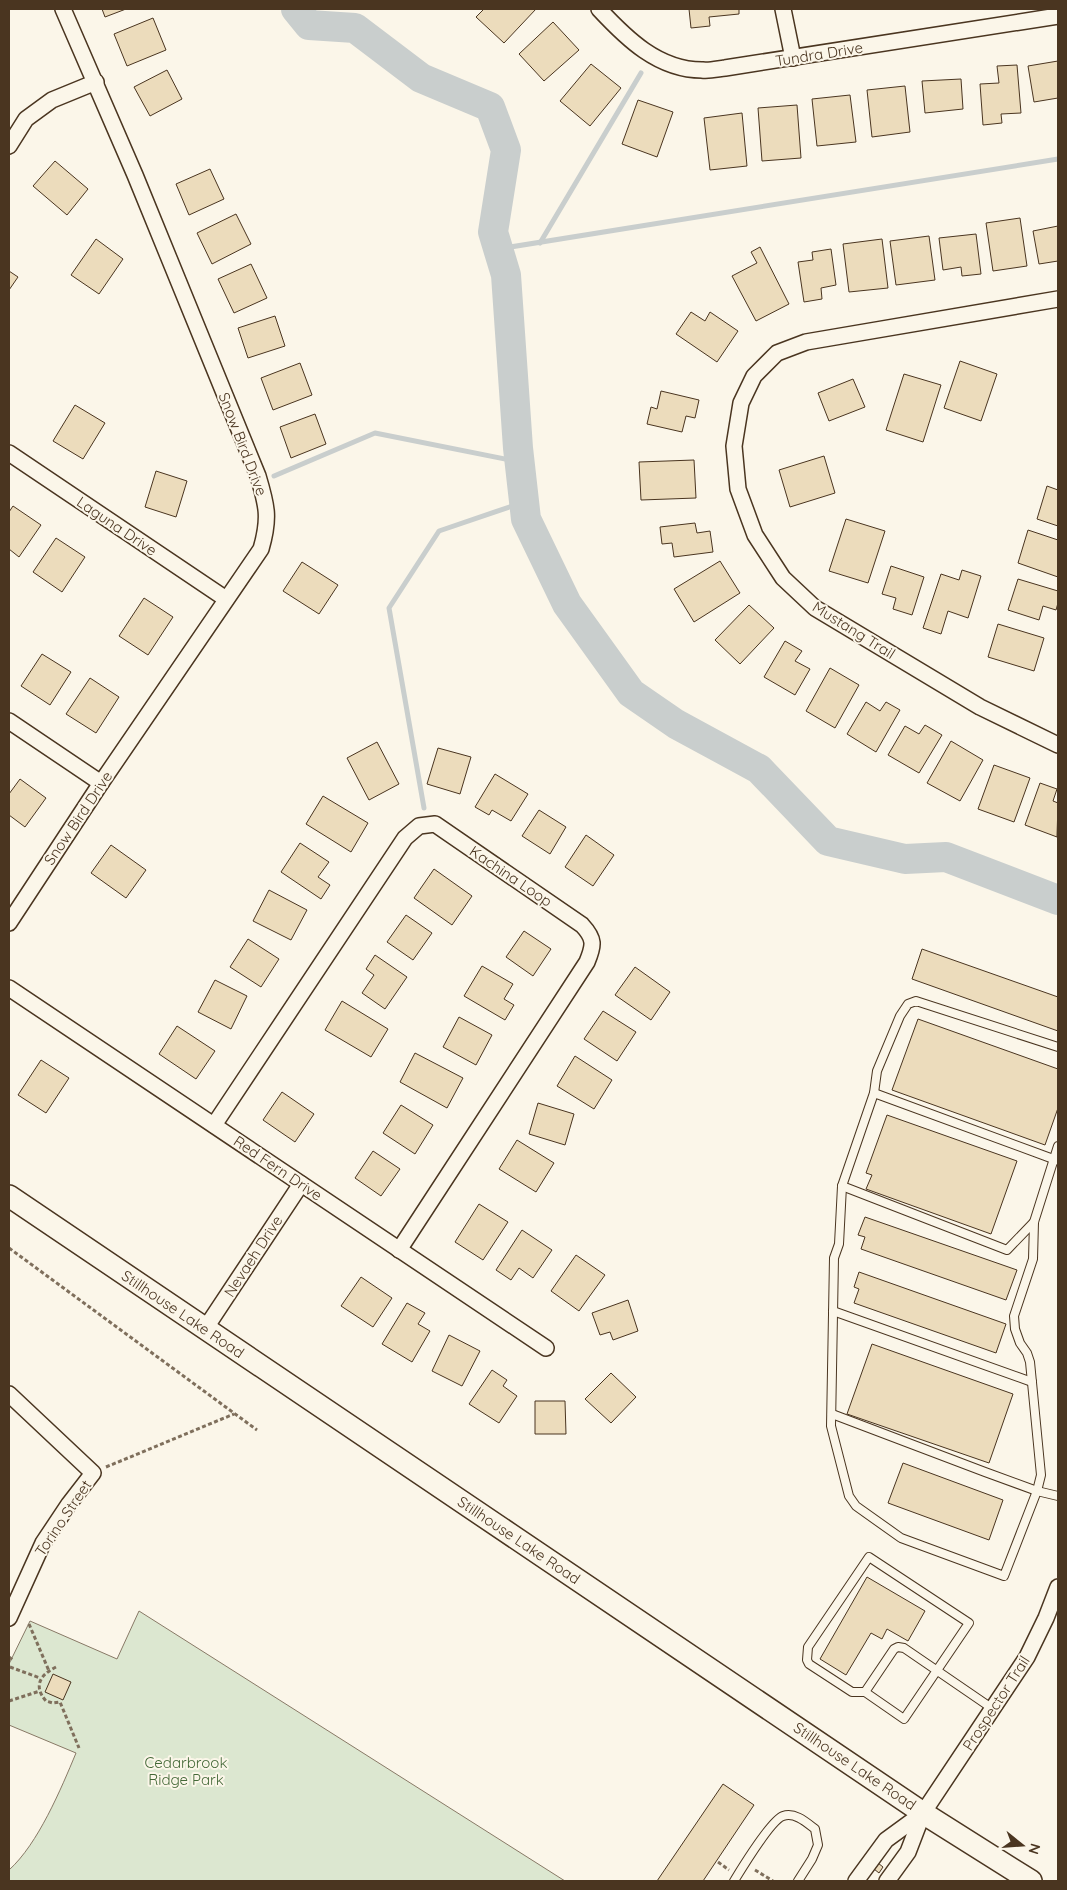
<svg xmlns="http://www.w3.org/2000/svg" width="1067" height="1890" viewBox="0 0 1067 1890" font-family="Quicksand,sans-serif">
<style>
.green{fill:#dce7d0;stroke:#887966}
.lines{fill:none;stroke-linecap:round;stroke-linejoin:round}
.stream{stroke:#c9cecd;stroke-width:5}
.river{stroke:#c9cecd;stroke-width:30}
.building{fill:#ecdcbc;stroke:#4a3520}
.lane-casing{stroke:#4a3520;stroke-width:10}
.street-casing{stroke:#4a3520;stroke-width:18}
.secondary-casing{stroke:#4a3520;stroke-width:24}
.path{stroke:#7f6f5c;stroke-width:3;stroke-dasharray:4 2.5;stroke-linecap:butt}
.lane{stroke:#fbf6e9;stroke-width:8}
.street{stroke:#fbf6e9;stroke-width:15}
.secondary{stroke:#fbf6e9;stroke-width:21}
.labels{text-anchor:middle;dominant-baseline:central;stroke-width:4;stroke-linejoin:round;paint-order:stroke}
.street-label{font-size:15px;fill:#4a3520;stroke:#fbf6e9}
.park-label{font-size:15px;fill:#436837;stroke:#fbf6e9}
</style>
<rect width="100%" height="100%" fill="#fbf6e9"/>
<!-- green -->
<path class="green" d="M139 1611 565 1881H9V1870C38 1844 61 1789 76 1753L9 1725V1664L30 1621 117 1659Z"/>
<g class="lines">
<!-- stream -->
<g class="stream">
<polyline points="540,243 641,73"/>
<polyline points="498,249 1058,159"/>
<polyline points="274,476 375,433 520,462"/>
<polyline points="424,808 389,608 439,531 524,502"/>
</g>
<!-- river -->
<polyline class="river" points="296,9 309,25 355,28 421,78 490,107 506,150 493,232 506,275 518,448 526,519 567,604 631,693 676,724 759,769 828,841 905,859 946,857 1058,900"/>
</g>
<!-- building -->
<g class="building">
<polygon points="102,9 126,9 105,17"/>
<polygon points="484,9 536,9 504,43 476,17"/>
<polygon points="689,9 739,9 739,14 709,17 710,26 691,28"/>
<polygon points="153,18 166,50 127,66 114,34"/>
<polygon points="553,22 579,50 544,81 519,54"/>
<polygon points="1058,61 1058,98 1034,102 1028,66"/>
<polygon points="591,64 621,88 590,126 560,101"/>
<polygon points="1017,65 1021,113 1001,114 1002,123 983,125 980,84 999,83 997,66"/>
<polygon points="167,70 182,99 150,116 134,87"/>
<polygon points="961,79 963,109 925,113 922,81"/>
<polygon points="905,86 910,132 872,137 867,90"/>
<polygon points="850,95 856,142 817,146 812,99"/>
<polygon points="638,100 673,112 657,157 622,144"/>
<polygon points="797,105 801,158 762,161 758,108"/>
<polygon points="742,113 747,166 710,170 704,118"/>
<polygon points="55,161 88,189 67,215 33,186"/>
<polygon points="210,169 224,199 189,215 176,184"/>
<polygon points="236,214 251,244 212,264 197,233"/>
<polygon points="1020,218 1027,266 993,271 986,223"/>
<polygon points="1058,226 1058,261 1039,264 1033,231"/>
<polygon points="976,234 981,274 962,276 961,267 943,270 939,238"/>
<polygon points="929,236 935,280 896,285 890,241"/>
<polygon points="96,239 123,259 99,294 71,275"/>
<polygon points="882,239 888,288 849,292 843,244"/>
<polygon points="760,247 789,304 756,321 732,276 757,263 751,252"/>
<polygon points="831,249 836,285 821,288 822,299 804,302 798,262 813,260 812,252"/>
<polygon points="251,264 267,298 234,313 218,279"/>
<polygon points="9,271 18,277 9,290"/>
<polygon points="691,312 705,321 710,312 738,331 717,362 676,334"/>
<polygon points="275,316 285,346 248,358 238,328"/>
<polygon points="960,361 997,374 981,421 944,408"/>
<polygon points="300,363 312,395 273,410 261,378"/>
<polygon points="904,374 941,385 923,442 886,430"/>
<polygon points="853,379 865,407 829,421 818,393"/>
<polygon points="661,391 699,400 695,418 686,416 682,432 647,424 651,407 657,409"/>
<polygon points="75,405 105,423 83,459 53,441"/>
<polygon points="315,414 326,444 291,458 280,427"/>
<polygon points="824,456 835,493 790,507 779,470"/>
<polygon points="694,460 696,498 641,500 639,462"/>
<polygon points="156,471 187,481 176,517 145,507"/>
<polygon points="1047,486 1058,490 1058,526 1037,519"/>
<polygon points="13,506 41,525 19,557 9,549 9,512"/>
<polygon points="846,519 885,531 868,583 829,571"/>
<polygon points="695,523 697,533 710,531 713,552 674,557 672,543 662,544 660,527"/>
<polygon points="1028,530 1058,540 1058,577 1018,563"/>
<polygon points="56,538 85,557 62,592 33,572"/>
<polygon points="720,561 740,593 694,622 674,589"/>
<polygon points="302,562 338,585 319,614 283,591"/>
<polygon points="891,566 924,577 912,615 893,609 896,598 882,594"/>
<polygon points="962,570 981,576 968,618 948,611 941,634 923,628 941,574 959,580"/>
<polygon points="1018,579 1058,591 1058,603 1056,610 1043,606 1039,620 1008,610"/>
<polygon points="144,598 173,617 148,655 119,636"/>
<polygon points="749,605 774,628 740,664 715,640"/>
<polygon points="998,624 1044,638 1034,671 988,657"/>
<polygon points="785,641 802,651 795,661 810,669 795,695 764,677"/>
<polygon points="42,654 71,672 50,705 21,686"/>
<polygon points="830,668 859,685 835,728 806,711"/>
<polygon points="90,678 119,697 96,733 66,714"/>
<polygon points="866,702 880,711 886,702 900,710 876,752 847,734"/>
<polygon points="925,725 942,735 919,773 888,755 905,726 919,734"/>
<polygon points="951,741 983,760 960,801 927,783"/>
<polygon points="377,742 399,784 369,800 347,758"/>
<polygon points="438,748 471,757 460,794 427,784"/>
<polygon points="994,765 1030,778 1014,822 978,809"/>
<polygon points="495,774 528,794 511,821 492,810 489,815 475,807"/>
<polygon points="20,779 46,798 25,827 9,815 9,794"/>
<polygon points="1040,783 1057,789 1053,801 1058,803 1057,837 1025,825"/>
<polygon points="323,796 368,823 351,852 306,824"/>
<polygon points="539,810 566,827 550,854 522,836"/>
<polygon points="586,835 614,855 593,886 565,867"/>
<polygon points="300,843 329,862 318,877 330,885 321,899 281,872"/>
<polygon points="111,845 146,870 126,898 91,873"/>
<polygon points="434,869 472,896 452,925 414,898"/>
<polygon points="269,890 307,910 291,940 253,921"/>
<polygon points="406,915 432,933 413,960 387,942"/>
<polygon points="524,931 551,949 533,976 506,957"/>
<polygon points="248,939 279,959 261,987 230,967"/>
<polygon points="922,949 1058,997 1058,1031 912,979"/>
<polygon points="375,955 407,977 385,1009 362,993 374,975 366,969"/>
<polygon points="482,966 513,984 504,999 514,1005 505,1020 464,996"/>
<polygon points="635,967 670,992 651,1020 615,995"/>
<polygon points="215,980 247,996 231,1029 198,1012"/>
<polygon points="342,1001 388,1029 371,1057 325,1030"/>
<polygon points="603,1011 636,1032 617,1061 584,1039"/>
<polygon points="459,1017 492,1035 476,1065 443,1047"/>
<polygon points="918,1019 1058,1069 1058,1108 1045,1145 892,1090"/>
<polygon points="177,1026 215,1051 196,1079 159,1054"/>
<polygon points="415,1053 463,1078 447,1108 400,1082"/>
<polygon points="575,1056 612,1080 594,1109 557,1086"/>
<polygon points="41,1060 69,1078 46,1113 18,1095"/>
<polygon points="282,1092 314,1114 295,1142 263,1120"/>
<polygon points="538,1103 574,1114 565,1145 529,1134"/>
<polygon points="401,1105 433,1125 415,1154 383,1133"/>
<polygon points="887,1115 1017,1161 991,1234 866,1189 872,1175 866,1173"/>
<polygon points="517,1140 554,1163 536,1192 499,1169"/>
<polygon points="373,1151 400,1169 381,1196 355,1178"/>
<polygon points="479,1204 508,1222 483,1260 455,1242"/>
<polygon points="865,1217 1017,1270 1006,1300 861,1249 865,1237 858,1235"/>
<polygon points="522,1230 552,1250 533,1278 519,1268 511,1280 496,1270"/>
<polygon points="576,1255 605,1275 579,1311 551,1291"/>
<polygon points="859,1272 1006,1324 996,1353 854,1303 859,1289 854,1287"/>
<polygon points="361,1277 392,1298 373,1327 341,1306"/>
<polygon points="628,1300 638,1331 613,1340 610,1332 600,1335 592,1313"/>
<polygon points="407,1303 425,1313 418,1324 430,1331 412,1362 382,1344"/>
<polygon points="449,1335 480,1351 462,1386 432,1371"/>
<polygon points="872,1344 1013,1394 989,1463 847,1414"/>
<polygon points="492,1370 507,1380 503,1386 517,1396 499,1423 469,1404"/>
<polygon points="611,1373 636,1397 611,1423 585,1399"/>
<polygon points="535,1401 565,1401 566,1434 535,1434"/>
<polygon points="903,1463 1003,1500 989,1540 888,1503"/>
<polygon points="867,1577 925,1611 908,1641 887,1629 882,1639 871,1633 846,1675 820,1659"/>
<polygon points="53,1674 71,1682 63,1700 45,1692"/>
<polygon points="723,1784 754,1805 703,1881 657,1881"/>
<polygon points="878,1863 883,1867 879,1873 874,1869"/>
</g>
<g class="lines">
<defs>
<g id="lane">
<polyline points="1058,1047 916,1001 908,1004 900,1016 877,1071 874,1093 842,1186 839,1244 834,1258 831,1426 849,1496 856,1506 901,1538 1004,1576 1037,1491 1041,1475 1030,1362 1027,1353 1020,1343 1015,1329 1014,1316 1033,1259 1034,1222 1058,1146"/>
<polyline points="874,1093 1056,1160"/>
<polyline points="842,1186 1007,1250 1034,1222"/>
<polyline points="833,1311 1032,1382"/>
<polyline points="832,1414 985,1472 1037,1491 1058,1496"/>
<polyline points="865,1692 904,1719 969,1623 869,1557 808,1647 807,1660 809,1664 852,1692 865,1692 894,1649 898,1647 904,1648 993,1709"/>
<path d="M734 1881C742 1868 771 1820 783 1816 795 1812 806 1822 815 1829L818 1845 812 1859 798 1881"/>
</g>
<g id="street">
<path d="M599 9C626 38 658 70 702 70 709 71 717 69 725 68L1058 16"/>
<polyline points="783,9 793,58"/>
<polyline points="9,146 26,119 52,100 96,82"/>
<polyline points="1058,299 806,342 777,353 754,376 741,403 734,446 738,489 755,535 783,578 815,608 980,707 1058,745"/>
<polyline points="9,453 226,599"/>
<polyline points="9,721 101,783"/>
<path d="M9 923 101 783 261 549C270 518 267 506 258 476L135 175 63 9"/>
<polyline points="9,988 546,1348"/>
<path d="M214 1125 405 838 419 826 435 824 582 925C595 939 594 945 587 962L399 1250"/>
<polyline points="205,1329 301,1184"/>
<polyline points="9,1394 93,1473 69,1504 43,1543 9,1618"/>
<polyline points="856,1881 886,1840 923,1813"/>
<polyline points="887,1881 908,1852 923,1813 1027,1657 1046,1618 1058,1587"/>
</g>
<polyline id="secondary" points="9,1196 923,1813 1031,1881"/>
</defs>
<!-- lane casing -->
<use href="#lane" class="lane-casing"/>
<!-- street casing -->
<use href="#street" class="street-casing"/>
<!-- secondary casing -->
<use href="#secondary" class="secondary-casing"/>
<!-- path -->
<g class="path">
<polyline points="9,1248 257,1430"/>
<polyline points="106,1467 234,1414"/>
<polyline points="29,1624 49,1671"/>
<polyline points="9,1657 13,1660"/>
<polyline points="10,1667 40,1678"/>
<path d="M56 1667C40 1675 33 1686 46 1701L53 1703 60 1702 79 1748"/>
<polyline points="9,1701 40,1691"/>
<polyline points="718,1862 729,1870"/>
<polyline points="755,1870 773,1881"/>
</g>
<!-- lane -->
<use href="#lane" class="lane"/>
<!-- street -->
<use href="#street" class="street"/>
<!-- secondary -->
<use href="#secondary" class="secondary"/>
</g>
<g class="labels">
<!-- street labels -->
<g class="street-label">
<text transform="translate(819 54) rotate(-9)">Tundra Drive</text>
<text transform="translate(243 444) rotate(69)">Snow Bird Drive</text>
<text transform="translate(117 526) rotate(34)">Laguna Drive</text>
<text transform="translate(854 630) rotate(32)">Mustang Trail</text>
<text transform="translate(78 818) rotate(-56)">Snow Bird Drive</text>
<text transform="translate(511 876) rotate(34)">Kachina Loop</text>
<text transform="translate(278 1168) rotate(34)">Red Fern Drive</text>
<text transform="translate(253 1256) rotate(-57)">Nevaeh Drive</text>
<text transform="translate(183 1314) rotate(34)">Stillhouse Lake Road</text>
<text transform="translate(63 1518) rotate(-56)">Torino Street</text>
<text transform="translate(519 1540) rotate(34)">Stillhouse Lake Road</text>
<text transform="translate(996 1703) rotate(-57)">Prospector Trail</text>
<text transform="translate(855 1766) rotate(34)">Stillhouse Lake Road</text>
</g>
<!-- park labels -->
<g class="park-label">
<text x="186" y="1762">Cedarbrook<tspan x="186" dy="17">Ridge Park</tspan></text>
</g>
</g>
<!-- border -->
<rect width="1067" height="1890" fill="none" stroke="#4a3520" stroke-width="20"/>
<!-- north arrow -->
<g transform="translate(1022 1845) rotate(107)" stroke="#fbf6e9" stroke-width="4" paint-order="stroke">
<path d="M0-4L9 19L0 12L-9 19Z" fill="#4a3520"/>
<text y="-8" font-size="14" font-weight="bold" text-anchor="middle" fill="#4a3520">N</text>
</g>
</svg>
